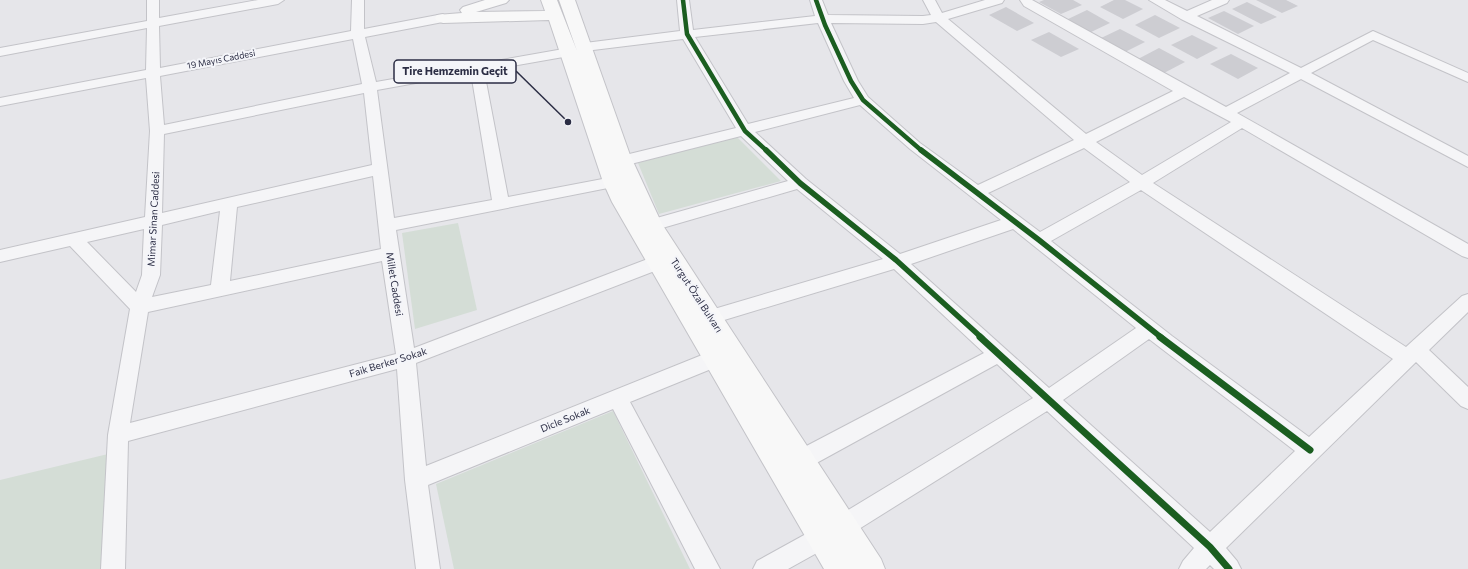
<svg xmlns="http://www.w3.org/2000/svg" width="1468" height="569" viewBox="0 0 1468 569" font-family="Commissioner,sans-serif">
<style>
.green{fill:#d4ddd6}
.building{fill:#cdcdd2}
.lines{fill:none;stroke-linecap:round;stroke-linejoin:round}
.street-casing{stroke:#c3c3c8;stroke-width:2}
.secondary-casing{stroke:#c3c3c8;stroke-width:2}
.street{fill:#f5f5f7;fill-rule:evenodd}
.secondary{fill:#f8f8f8;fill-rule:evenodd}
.cycleway-far2-casing{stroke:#f4f5f9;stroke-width:6}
.cycleway-far1-casing{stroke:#f4f5f9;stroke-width:8}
.cycleway-casing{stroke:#f4f5f9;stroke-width:10}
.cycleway-far2{stroke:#1b5e20;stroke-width:4.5}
.cycleway-far1{stroke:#1b5e20;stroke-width:5.5}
.cycleway{stroke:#1b5e20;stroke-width:7}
.labels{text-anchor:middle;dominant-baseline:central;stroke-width:4;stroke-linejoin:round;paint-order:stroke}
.far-street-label{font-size:9px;fill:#2b2d44;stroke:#f4f5f9}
.street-label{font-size:10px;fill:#2b2d44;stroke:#f4f5f9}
.leader{fill:none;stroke:#2b2d44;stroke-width:1.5}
.callout-dot{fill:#2b2d44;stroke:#f4f5f9;stroke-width:1.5}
.callout{fill:#f4f5f9;stroke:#2b2d44;stroke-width:1.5}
.callout-label{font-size:11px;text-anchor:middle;font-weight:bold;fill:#2b2d44}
</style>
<rect width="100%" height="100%" fill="#e6e6ea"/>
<!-- green -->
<g class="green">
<polygon points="736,136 781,181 659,214 638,163"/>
<polygon points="458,223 477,310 415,329 402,233"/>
<polygon points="613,411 690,569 454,569 436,484"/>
<polygon points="108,454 101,569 0,569 0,480"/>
</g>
<!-- building -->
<g class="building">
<polygon points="1044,0 1073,0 1082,5 1061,14 1039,2"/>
<polygon points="1114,0 1125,0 1143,9 1123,19 1100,7"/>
<polygon points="1256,0 1286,0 1298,6 1282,13"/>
<polygon points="1247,2 1277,17 1261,24 1232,9"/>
<polygon points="1006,7 1034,23 1017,31 989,15"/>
<polygon points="1087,10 1110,23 1089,33 1066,20"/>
<polygon points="1224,11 1254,26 1238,34 1208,18"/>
<polygon points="1155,15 1180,28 1159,38 1135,25"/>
<polygon points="1120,29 1145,42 1123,53 1099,39"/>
<polygon points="1049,32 1079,49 1061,57 1031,40"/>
<polygon points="1192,35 1218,48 1197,59 1171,45"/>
<polygon points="1159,48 1185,62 1164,73 1138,59"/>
<polygon points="1231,54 1258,68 1238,79 1210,64"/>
</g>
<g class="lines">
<defs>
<g id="street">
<path d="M147 0H159V18L258 0H284L278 4 159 26 160 68 351 31 352 0H364V29L443 14 449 18 443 22 365 37 376 82 569 48 574 49 576 52 574 55 569 56 484 71 508 197 613 177 619 178 621 182 619 186 613 187 396 230 414 348 666 252 672 251 678 252 681 257 678 262 416 363 426 466 707 353 714 351 721 353 724 359 721 365 630 402 720 569H695L613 409 428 485 440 569H416L405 480 397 369 128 441 125 569H101L108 435 130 309 70 246 0 262V250L145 217 150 131 146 78 0 106V98L146 70 147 28 0 56V48L147 21ZM353 39 362 84 164 125 160 76ZM471 73 492 200 394 218 377 90ZM364 93 372 165 162 213 164 134ZM373 176 381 249 230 281 237 207ZM220 211 211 285 152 297 160 275 162 225ZM144 229 142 275 136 292 87 242ZM382 261 396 354 130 423 148 312Z"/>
<path d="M677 0H689L693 30 815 16 810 0H822L828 15 923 16 931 15 923 0H935L942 13 985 0H1004L1002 3 948 19 1086 134 1173 91 1024 6 1020 0H1032L1226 107 1290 73 1181 19 1149 0H1165L1187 11 1212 0H1229L1227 3 1197 16 1301 68 1373 31 1468 73V82L1373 40 1311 73 1468 156V167L1301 79 1237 113 1468 244V258L1462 256 1242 128 1153 183 1406 347 1462 296 1468 294V312L1429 350 1468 387V409L1461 406 1416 362 1226 548 1237 561 1241 569H1214L1210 565 1206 569H1179L1183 561 1194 548 1047 411 851 534 788 569H753L757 561 835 518 1033 398 997 364 811 466 803 469 795 466 792 459 795 452 984 353 894 269 711 324 704 322 702 317 704 312 883 259 797 189 652 231 646 229 644 225 646 221 788 181 741 136 623 166 617 165 615 161 617 157 736 128 683 39 585 51 580 50 578 47 580 44 585 43 680 31ZM936 22 1074 140 978 185 920 143 868 97 858 81 831 23 923 24ZM818 23 844 81 854 98 748 124 695 37ZM1184 97 1231 122 1142 175 1096 142ZM860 105 910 149 1001 220 900 254 806 179 755 132ZM1084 148 1130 182 1040 232 988 193ZM1141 190 1393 359 1309 437 1172 336 1051 241ZM1013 229 1136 328 1049 388 911 264ZM1149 339 1295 451 1210 532 1063 400Z"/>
</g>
<polygon id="secondary" points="485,0 509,0 506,3 476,12 545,11 541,0 557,0 577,51 559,0 575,0 630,155 662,224 881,559 885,569 824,569 612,202 603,182 549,20 443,23 437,21 435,18 437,15 462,13 460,10 463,7"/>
</defs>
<!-- street casing -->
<use href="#street" class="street-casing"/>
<!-- secondary casing -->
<use href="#secondary" class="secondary-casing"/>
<!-- street -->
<use href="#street" class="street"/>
<!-- secondary -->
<use href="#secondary" class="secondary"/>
<defs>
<g id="cycleway-far2">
<polyline points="683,0 687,34 745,131 767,151"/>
<polyline points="816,0 825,25 851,81 863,100 922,151"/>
</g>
<g id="cycleway-far1">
<polyline points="766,150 800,183 896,260 982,338"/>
<polyline points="921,150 1039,240 1162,338"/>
</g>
<g id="cycleway">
<polyline points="980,337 1210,547 1229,569"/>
<polyline points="1160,337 1310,450"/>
</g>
</defs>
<!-- cycleway-far2 casing -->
<use href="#cycleway-far2" class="cycleway-far2-casing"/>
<!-- cycleway-far1 casing -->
<use href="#cycleway-far1" class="cycleway-far1-casing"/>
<!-- cycleway casing -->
<use href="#cycleway" class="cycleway-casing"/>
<!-- cycleway-far2 -->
<use href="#cycleway-far2" class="cycleway-far2"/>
<!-- cycleway-far1 -->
<use href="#cycleway-far1" class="cycleway-far1"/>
<!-- cycleway -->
<use href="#cycleway" class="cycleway"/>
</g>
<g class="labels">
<!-- far-street labels -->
<g class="far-street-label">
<text transform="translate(221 59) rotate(-11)">19 Mayıs Caddesi</text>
</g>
<!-- street labels -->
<g class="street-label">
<text transform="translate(153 219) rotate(-87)">Mimar Sinan Caddesi</text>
<text transform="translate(395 284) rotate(81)">Millet Caddesi</text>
<text transform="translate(697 295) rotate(57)">Turgut Özal Bulvarı</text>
<text transform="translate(388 362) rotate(-17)">Faik Berker Sokak</text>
<text transform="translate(565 419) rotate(-22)">Dicle Sokak</text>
</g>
</g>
<!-- callouts -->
<path class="leader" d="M568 122L516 71"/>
<circle class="callout-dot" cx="568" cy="122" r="4"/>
<rect class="callout" x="394" y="60" width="122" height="23" rx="4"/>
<g class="callout-label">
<text x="455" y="75">Tire Hemzemin Geçit</text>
</g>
</svg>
